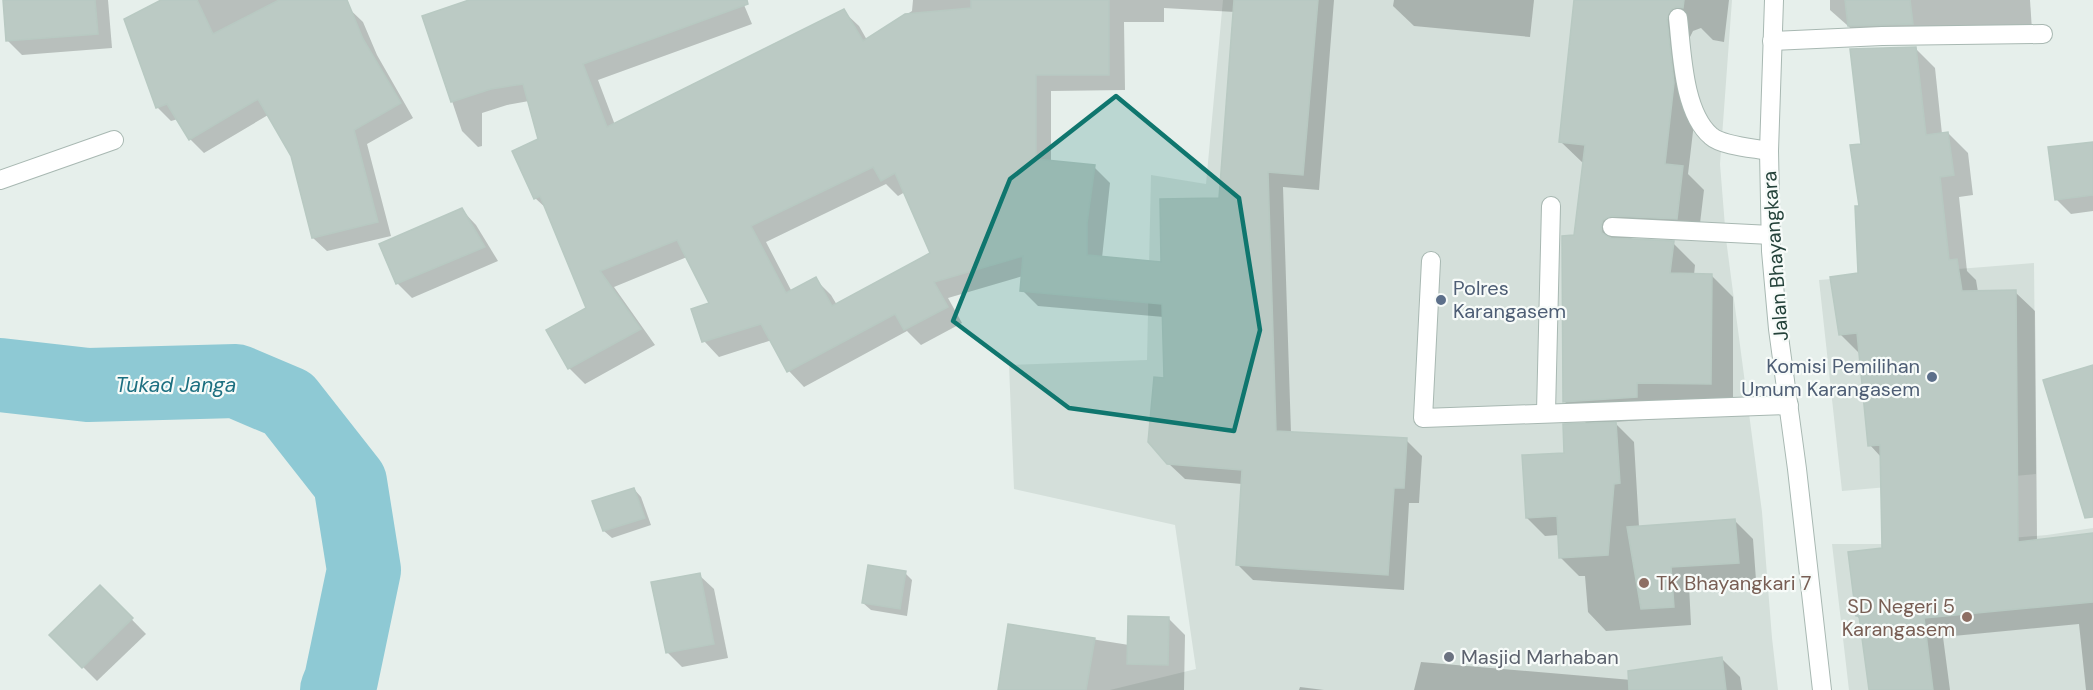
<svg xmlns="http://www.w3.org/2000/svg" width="2093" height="690" viewBox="0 0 2093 690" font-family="'DM Sans',sans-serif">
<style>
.built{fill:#d4dfda}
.shadow{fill:#0003;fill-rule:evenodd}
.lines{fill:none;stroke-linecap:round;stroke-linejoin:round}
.river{stroke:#8ec9d4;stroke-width:74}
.building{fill:#bbcac4;stroke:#b8c9c2;stroke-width:1.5;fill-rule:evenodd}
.service-casing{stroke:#a8b8b2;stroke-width:20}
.minor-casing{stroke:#a8b8b2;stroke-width:20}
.tertiary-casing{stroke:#a8b8b2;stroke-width:20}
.service{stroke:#fff;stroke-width:18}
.minor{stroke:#fff;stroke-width:18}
.tertiary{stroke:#fff;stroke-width:18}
.marked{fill:#0f766e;fill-opacity:0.2;stroke:#0f766e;stroke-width:4.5;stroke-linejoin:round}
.service-dot{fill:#5c6f8a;stroke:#f7fbf9;stroke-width:2}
.education-dot{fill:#8d6e63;stroke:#f7fbf9;stroke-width:2}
.worship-dot{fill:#6b7280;stroke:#f7fbf9;stroke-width:2}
.labels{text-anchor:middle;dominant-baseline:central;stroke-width:4.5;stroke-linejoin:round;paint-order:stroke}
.street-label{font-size:20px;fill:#24423a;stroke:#f7fbf9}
.service-label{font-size:20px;fill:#4e5e75;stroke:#f7fbf9;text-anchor:start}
.education-label{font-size:20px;fill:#785e54;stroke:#f7fbf9;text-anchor:start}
.worship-label{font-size:20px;fill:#5b616d;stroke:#f7fbf9;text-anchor:start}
.water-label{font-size:21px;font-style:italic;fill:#1c6f80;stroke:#f7fbf9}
</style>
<rect width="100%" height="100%" fill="#e6efeb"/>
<!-- built -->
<g class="built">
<polygon points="1223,0 1732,0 1720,164 1726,239 1762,512 1772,638 1778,690 1110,690 1196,669 1175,525 1014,489 1009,365 1147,360 1151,175 1206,184"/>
<polygon points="2034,263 2036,474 1842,491 1819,280"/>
<polygon points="2093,528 2093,690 1849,690 1832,544 1940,544 2047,535"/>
</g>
<!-- shadow -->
<g class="shadow">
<polygon points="4,0 108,0 112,48 22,55 7,40"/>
<polygon points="165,0 340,0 363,22 377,55 413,118 367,144 391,236 327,251 313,238 292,155 268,115 204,153 190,139 178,119 171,121 157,107"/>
<path d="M489 0H742L752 24 598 80 615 125 843 11 859 26 867 40 912 11 913 0H1334L1319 190 1283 187 1291 433 1406 440 1422 456 1419 503H1409L1404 590 1253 580 1237 564 1242 484 1185 479 1168 463 1164 317 1038 306 1022 290 1023 276 948 298 962 323 921 345 907 331 804 387 789 371 772 340 719 357 704 341 711 304 687 257 614 287 655 345 585 384 569 368 588 309 548 210 535 198 540 139 529 101 507 105 482 113V146L478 147 462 131 424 17ZM1164 8 1235 12 1220 199 1163 264 1102 258 1110 183 1094 167 1051 162V91L1125 90 1124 22H1164ZM886 184 898 196 905 192 932 253 837 305 831 295 815 279 792 292 766 242Z"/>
<polygon points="1394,0 1534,0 1530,37 1414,26 1393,6"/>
<polygon points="1576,0 1729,0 1724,42 1713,40 1701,28 1693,31 1688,41 1696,106 1688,174 1704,190 1698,240 1635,237 1628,240 1673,243 1695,265 1694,275 1711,275 1733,297 1733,405 1658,405 1658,419 1614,422 1634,442 1639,527 1735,521 1753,539 1756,580 1689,585 1691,625 1606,631 1588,612 1585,576 1579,576 1561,558 1559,535 1545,536 1527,518 1565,454 1588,425 1564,401 1576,237 1584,164 1561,142"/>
<polygon points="1830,0 2030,0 2032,30 1864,40 1830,10"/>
<polygon points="1915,48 1935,68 1942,134 1948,133 1968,153 1973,195 1959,197 1967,271 1976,280 1978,292 2015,292 2035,311 2037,541 2093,535 2093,690 2086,690 2079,624 1943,637 1950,690 1871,690 1861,620 1857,616 1884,549 1881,457 1870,445 1861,355 1841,335 1860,274 1863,145"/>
<polygon points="2093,144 2093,211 2071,214 2056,199"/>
<polygon points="462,210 476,225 498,261 412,298 397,283"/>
<polygon points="634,489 641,497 651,525 612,538 604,531 594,502"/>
<polygon points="905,573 912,580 907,616 871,610 863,603"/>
<polygon points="699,575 714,589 728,658 682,667 667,652"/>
<polygon points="100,587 146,634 97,681 51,635"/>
<polygon points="1169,619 1185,635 1184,690 1000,690 1010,626 1129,645"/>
<polygon points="1721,658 1740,677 1742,690 1414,690 1421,662 1655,682"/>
<polygon points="1300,687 1324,690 1299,690"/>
</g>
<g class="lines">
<!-- river -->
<polyline class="river" points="0,375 88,385 236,381 288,403 350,482 364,570 341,680 337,690"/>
</g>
<!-- building -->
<g class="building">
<polygon points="3,0 95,0 98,34 6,41"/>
<polygon points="161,0 197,0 213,34 279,0 347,0 363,39 401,103 354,130 378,222 312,238 291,156 258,99 189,140 167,104 156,108 124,19"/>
<path d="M469 0H747L748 4 583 64 607 127 844 9 863 41 905 14 971 8V0H1109V75H1036V159L1095 165 1087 223V255L1161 262 1160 199 1219 198 1234 0H1318L1303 175 1268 172 1276 431 1407 438 1404 488H1394L1388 575 1236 565 1242 470 1167 464 1148 442 1154 377 1164 378 1162 304 1020 291 1023 256 934 282 948 307 904 330 895 314 787 372 761 324 702 342 691 309 709 303 677 240 600 271 641 329 568 369 546 330 586 308 540 196 534 199 512 151 538 139 523 84 491 89 451 102 422 16ZM873 167 881 181 895 173 930 253 832 306 816 277 786 293 751 226Z"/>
<polygon points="1574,0 1684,0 1683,8 1677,7 1672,9 1667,19 1674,83 1665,164 1683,166 1677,219 1612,216 1603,220 1601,227 1602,233 1611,238 1674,241 1670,273 1712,274 1711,384 1637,383 1637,397 1563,402 1562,236 1574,235 1585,145 1559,142"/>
<polygon points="1845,0 1910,0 1913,24 1848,26"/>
<polygon points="1916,47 1926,135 1948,132 1954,175 1940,177 1949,260 1957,259 1962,291 2016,290 2018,542 2093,533 2093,602 1924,618 1933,690 1869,690 1859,616 1856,616 1848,552 1882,548 1880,445 1868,446 1857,333 1839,335 1830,277 1858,273 1855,206 1859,206 1850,145 1861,144 1850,49"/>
<polygon points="2093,142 2093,195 2055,200 2048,147"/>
<polygon points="462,208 485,247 396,284 379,244"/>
<polygon points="2093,365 2093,517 2085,518 2043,380"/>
<polygon points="1616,422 1620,483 1614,484 1608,555 1559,558 1557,516 1526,518 1522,455 1564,453 1563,424"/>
<polygon points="634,488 645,518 603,531 592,501"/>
<polygon points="1735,519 1739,563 1671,567 1674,607 1641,609 1627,527"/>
<polygon points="868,565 906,571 900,609 862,603"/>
<polygon points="700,573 714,644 666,653 651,582"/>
<polygon points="100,585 133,618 82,668 49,635"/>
<polygon points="1128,616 1169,617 1168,665 1127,664"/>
<polygon points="1008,624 1095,638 1086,690 998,690"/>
<polygon points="1722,657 1726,690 1629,690 1628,671"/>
</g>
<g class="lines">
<defs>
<path id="service" d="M1678 18C1682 52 1683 112 1711 136 1722 146 1754 148 1769 151"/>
<g id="minor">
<polyline points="1772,41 1882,36 2043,34"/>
<polyline points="0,180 114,140"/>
<polyline points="1612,227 1771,235"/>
<polyline points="1431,261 1423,418 1789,405"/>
<polyline points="1546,412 1551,206"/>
</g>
<polyline id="tertiary" points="1774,0 1769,151 1771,251 1778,329 1797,469 1822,690"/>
</defs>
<!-- service casing -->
<use href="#service" class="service-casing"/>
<!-- minor casing -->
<use href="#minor" class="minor-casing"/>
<!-- tertiary casing -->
<use href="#tertiary" class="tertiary-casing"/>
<!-- service -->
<use href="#service" class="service"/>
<!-- minor -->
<use href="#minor" class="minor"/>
<!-- tertiary -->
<use href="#tertiary" class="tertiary"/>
</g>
<!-- marked area -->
<path class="marked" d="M1116 96 1239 198 1260 330 1234 431 1069 408 953 321 1010 179Z"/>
<!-- markers -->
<g class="service-dot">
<circle cx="1441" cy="300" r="6"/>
<circle cx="1932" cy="377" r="6"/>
</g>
<g class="education-dot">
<circle cx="1644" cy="583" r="6"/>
<circle cx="1967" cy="617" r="6"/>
</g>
<circle class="worship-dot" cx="1449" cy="657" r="6"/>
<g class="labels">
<!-- street labels -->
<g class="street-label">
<text transform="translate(1775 256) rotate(-94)">Jalan Bhayangkara</text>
</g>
<!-- service labels -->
<g class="service-label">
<text x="1453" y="288">Polres<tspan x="1453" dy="23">Karangasem</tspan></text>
<text x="1920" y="366" text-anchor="end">Komisi Pemilihan<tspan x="1920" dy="23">Umum Karangasem</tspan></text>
</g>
<!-- education labels -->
<g class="education-label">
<text x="1656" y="583">TK Bhayangkari 7</text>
<text x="1955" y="606" text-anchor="end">SD Negeri 5<tspan x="1955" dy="23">Karangasem</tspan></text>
</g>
<!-- worship labels -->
<g class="worship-label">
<text x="1461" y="657">Masjid Marhaban</text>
</g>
<!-- water labels -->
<g class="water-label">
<text x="176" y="385">Tukad Janga</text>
</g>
</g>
</svg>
